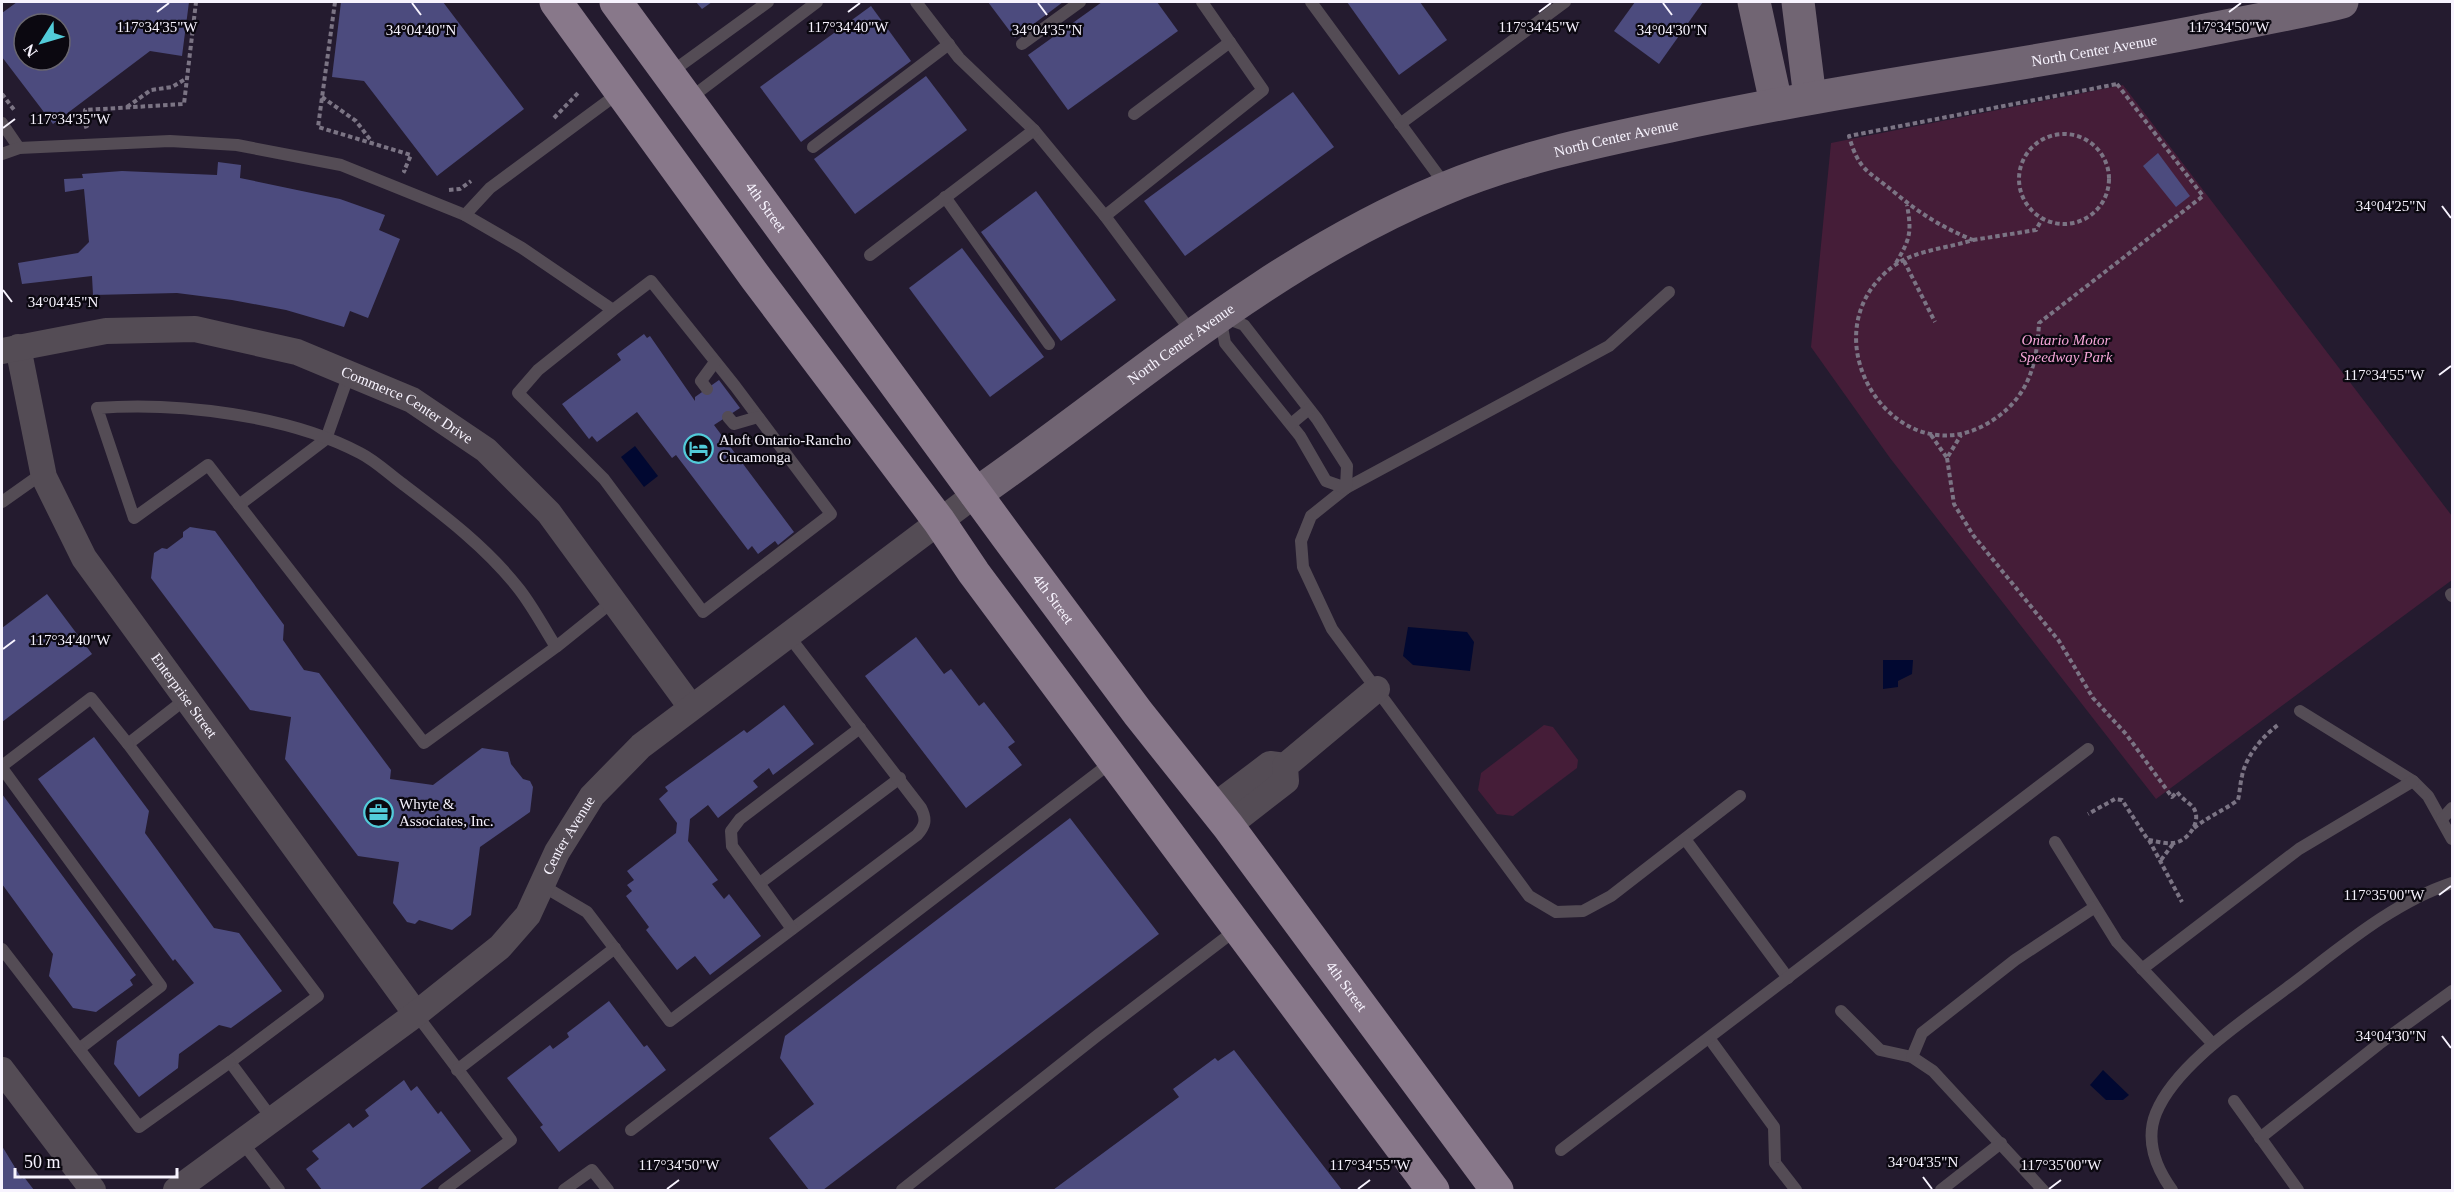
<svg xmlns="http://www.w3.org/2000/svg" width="2454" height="1192" viewBox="0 0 2454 1192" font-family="Georgia,serif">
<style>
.green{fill:#451d38}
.water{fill:#010831}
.building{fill:#4c4b7e;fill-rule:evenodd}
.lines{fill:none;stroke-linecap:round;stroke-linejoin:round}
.path{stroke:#7b7484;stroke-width:4;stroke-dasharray:4.5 3;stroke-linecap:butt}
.lane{stroke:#544c55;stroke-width:12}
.street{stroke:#544c55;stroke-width:26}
.secondary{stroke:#716573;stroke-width:33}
.primary{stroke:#88788a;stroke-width:33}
.ticks{fill:none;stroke:#f7f3fe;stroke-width:2}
.labels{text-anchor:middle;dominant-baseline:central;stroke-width:4.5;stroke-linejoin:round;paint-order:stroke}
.street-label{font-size:15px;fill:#f7f3fe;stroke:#0b0810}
.park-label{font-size:15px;font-style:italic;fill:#f5a5d7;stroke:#0b0810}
.poi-label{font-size:15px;fill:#f7f3fe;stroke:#0b0810;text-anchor:start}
.ticks-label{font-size:15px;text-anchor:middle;fill:#f7f3fe;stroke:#0b0810;stroke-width:4.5;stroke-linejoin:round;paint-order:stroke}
</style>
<rect width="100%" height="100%" fill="#241b2f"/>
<!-- green -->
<g class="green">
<polygon points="2123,85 2452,516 2452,580 2156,799 1890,458 1811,347 1831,143"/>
<polygon points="1544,725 1553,727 1578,760 1577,768 1513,816 1497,814 1478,790 1481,773"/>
</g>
<!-- water -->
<g class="water">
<polygon points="635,446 658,476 644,487 621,457"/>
<polygon points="1408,627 1467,632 1474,642 1470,671 1413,665 1403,656"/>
<polygon points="1883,660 1913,660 1912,674 1898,681 1898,687 1883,689"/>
<polygon points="2103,1070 2129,1095 2123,1100 2106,1100 2090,1085"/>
</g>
<!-- building -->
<g class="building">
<path d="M17 2H189L182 56 150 51 53 124 2 57V13ZM24 24H60V60H24Z"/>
<polygon points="341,2 443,2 524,109 437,176 364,81 332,77"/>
<polygon points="696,2 712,2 702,9"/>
<polygon points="988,2 1063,2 1015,38"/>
<polygon points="1102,2 1157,2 1178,31 1068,110 1028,55"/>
<polygon points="1347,2 1420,2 1447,40 1399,75"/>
<polygon points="1635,2 1703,2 1659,64 1614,31"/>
<polygon points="871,6 911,61 801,142 760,87"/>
<polygon points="926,76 967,130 855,214 814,159"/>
<polygon points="1293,92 1334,147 1185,256 1144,201"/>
<polygon points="2158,153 2190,196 2176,207 2143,166"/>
<polygon points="218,162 241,165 240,178 340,199 385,215 379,230 400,239 368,318 350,311 344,327 286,310 232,300 177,293 93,295 92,276 22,284 18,263 78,253 89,242 84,189 65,192 64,179 83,178 82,174 122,171 217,175"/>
<polygon points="1036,191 1116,300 1061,341 981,232"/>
<polygon points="962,248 1044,357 990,397 909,288"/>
<polygon points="644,334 647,338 650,336 695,401 695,397 719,380 740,408 714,425 794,532 778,545 775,541 758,554 752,546 748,550 676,455 672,458 637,412 597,442 592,436 589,439 562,404 621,360 617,354"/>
<polygon points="190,527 215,531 284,625 283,640 304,670 319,673 391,770 390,779 433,785 482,748 508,752 511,764 523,779 530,781 533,787 530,812 480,847 471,915 452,930 419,920 415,924 407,922 393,903 399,862 358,856 285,759 291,717 250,710 151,578 154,553 162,548 167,549 183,537 183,532"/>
<polygon points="47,594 92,654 2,722 2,628"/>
<polygon points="916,637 944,674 951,669 979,706 984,702 1015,742 1008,747 1022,765 966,808 865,676"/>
<polygon points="784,705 814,744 773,775 769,768 753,781 758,787 718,818 708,805 690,819 688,841 718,880 712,884 724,899 729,894 761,936 710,975 695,956 677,970 646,930 649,927 626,896 632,891 627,885 634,880 627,871 676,833 677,823 659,799 668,791 665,787 744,730 747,733"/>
<polygon points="94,737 149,811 145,833 214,928 239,933 282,991 231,1028 219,1025 179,1054 178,1068 139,1097 114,1064 117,1041 194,983 175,959 173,961 38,779"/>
<polygon points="2,794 136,975 130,980 133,985 96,1012 73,1008 49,976 53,954 2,884"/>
<polygon points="1070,818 1159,934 823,1190 809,1190 769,1138 814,1104 780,1058 785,1036"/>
<polygon points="609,1001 644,1047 647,1045 666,1070 559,1152 540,1127 543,1125 507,1078 550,1045 553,1049 569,1037 567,1033"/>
<polygon points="1234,1050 1342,1190 1053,1190 1179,1097 1173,1089 1215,1058 1218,1061"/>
<polygon points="404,1080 411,1091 417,1086 438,1114 441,1111 471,1151 419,1190 322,1190 306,1169 319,1159 312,1151 349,1123 353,1128 369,1116 365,1110"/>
<polygon points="2,1146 22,1179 24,1177 34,1190 2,1190"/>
</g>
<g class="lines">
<!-- path -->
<g class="path">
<polyline points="335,2 318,127 411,155 404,171 406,172"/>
<path d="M2117 84 2203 196 2039 323C2037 362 2030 394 1996 418 1899 487 1799 334 1895 265 1916 250 1949 248 1973 240 1943 228 1919 213 1894 192 1869 171 1859 172 1849 136Z"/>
<polyline points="2,94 15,111"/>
<polyline points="322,97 356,121 372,142"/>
<polyline points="127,107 151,90 172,87 187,78"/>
<polyline points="554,118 578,93"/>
<polyline points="84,127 87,126 85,110 184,104 196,2"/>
<circle cx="2064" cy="179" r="45"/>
<polyline points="449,190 460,189 471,181"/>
<polyline points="1973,240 2036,230 2042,219"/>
<polyline points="1904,261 1935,322"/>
<path d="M1896 263C1910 239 1912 233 1907 205"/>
<polyline points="1931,435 1947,458 1961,435"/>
<path d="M1947 458 1954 504 1973 535 2059 641 2093 698 2126 734 2172 797 2177 792C2182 798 2186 801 2191 805 2205 818 2188 843 2172 843 2165 844 2156 841 2148 840L2122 800 2115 799 2088 814"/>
<path d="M2194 828C2209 816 2223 811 2238 800 2240 792 2240 784 2242 776 2246 756 2262 737 2278 725"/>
<polyline points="2149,840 2182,902"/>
<polyline points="2161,860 2173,844"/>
</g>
<!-- lane -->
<g class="lane">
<polyline points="916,2 959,58 1034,130 1105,216 1193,334"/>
<polyline points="1311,2 1446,186"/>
<polyline points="1022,44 1080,2"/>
<polyline points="670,73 768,2"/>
<polyline points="689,99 817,2"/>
<polyline points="1134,114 1230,42"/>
<polyline points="2,123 19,148"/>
<polyline points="1400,124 1565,2"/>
<polyline points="813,147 949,44"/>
<polyline points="2,154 19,148 170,141 237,145 341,165 465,215"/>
<polyline points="945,197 1049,344"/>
<polyline points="1105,216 1263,90 1202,2"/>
<polyline points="870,255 1034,130"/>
<polyline points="1669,292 1609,346 1346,488 1311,516 1301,541 1303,567 1332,629 1529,896 1556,912 1583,911 1611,896 1740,796"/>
<polyline points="613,310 651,281 735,386 831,514 703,612 604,479 518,393 538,370 613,310 522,248 465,215 490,188 620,92"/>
<polygon points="1220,316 1244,325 1317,419 1347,466 1346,488 1326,481 1300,436 1225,343"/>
<polyline points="707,389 701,381 715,362"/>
<polyline points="728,417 734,424 758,417"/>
<polyline points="1291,424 1309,409"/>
<polyline points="2,502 43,473"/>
<polyline points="239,505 326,439 349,374"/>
<polyline points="2451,594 2452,596"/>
<path d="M556 647 424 743 208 465 134 518 97 408C178 402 288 415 360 453 376 461 390 475 404 485 445 516 488 549 519 589 533 607 544 628 556 647L612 602"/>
<polyline points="187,698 128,744 318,996 230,1062 273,1120"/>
<polyline points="2300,711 2413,781 2428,796 2452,839"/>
<polyline points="2,766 91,698 128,744"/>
<polyline points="2,768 161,986 79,1049"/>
<polyline points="2442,819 2452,808"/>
<polyline points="1685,839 1788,978"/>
<polyline points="2055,842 2117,942 2213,1044"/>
<polyline points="760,883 900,778"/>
<path d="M543 886 587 912 670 1021 917 835C925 826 927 820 921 808L788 635"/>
<polyline points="792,929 732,846 731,831 740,819 860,728"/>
<polyline points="2,949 139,1127 230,1062"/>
<polyline points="2142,969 2299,849 2413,781"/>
<polyline points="1841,1011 1880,1050 1912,1057 1933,1071 2043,1190"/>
<polyline points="416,1014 511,1140 444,1190"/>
<polyline points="1709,1038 1774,1127 1775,1163 1796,1190"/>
<polyline points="1912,1057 1922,1033 2015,960 2095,907"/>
<polyline points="457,1070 615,948"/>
<polyline points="2234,1101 2298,1190"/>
<polyline points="631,1130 1113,761"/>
<polyline points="2260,1138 2379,1044 2452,991"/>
<polyline points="243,1143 279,1190"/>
<polyline points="1561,1150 2088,749"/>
<polyline points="564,1190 592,1170 608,1190"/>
<polyline points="902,1190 1098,1035 1237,929"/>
<polyline points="1941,1190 2001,1143"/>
<path d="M2172 1190C2156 1168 2145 1140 2156 1113 2176 1064 2246 1019 2287 988 2338 950 2391 903 2452 883"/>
</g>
<!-- street -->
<g class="street">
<path id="s1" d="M18 347 44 477 84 558 416 1014"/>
<path id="s2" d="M2 351 106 331 195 329 297 352 412 400 486 450 549 513 691 707"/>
<polyline points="1213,807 1270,764 1285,766"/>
<polyline points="1228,826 1286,781 1285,766 1377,689"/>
<polyline points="2,1070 93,1190"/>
<path id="s3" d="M176 1190 416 1014 500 947 528 915 557 852 592 796 641 746 976 494"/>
</g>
<!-- secondary -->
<g class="secondary">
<polyline points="1754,2 1776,103"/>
<polyline points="1798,2 1810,98"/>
<path id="s4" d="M976 494C1128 388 1268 262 1441 190 1514 159 1593 142 1670 126 1849 87 2032 65 2211 29 2255 20 2299 13 2342 2"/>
</g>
<!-- primary -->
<g class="primary">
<polyline points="556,2 756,278 939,521 974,573 1433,1190"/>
<path id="s5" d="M616 2 1008 538 1138 713 1228 826 1497 1190"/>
</g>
</g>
<!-- ticks -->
<path class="ticks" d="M412 3 421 15M1038 3 1047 15M1663 3 1672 15M157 12 169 3M848 12 860 3M1539 12 1551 3M2229 12 2241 3M3 128 15 119M2442 206 2451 218M3 290 12 302M2439 375 2451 366M3 649 15 640M2439 895 2451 886M2442 1036 2451 1048M1923 1177 1932 1189M667 1189 679 1180M1358 1189 1370 1180M2049 1189 2061 1180"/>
<!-- icons -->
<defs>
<symbol id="hotel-ring" viewBox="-11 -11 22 22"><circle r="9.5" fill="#0b0810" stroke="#52cbd9" stroke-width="1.5"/><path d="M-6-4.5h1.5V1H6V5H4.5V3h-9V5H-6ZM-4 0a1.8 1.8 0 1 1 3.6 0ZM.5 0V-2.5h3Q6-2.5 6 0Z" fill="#52cbd9"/></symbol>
<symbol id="office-ring" viewBox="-11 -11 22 22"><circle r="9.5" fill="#0b0810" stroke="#52cbd9" stroke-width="1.5"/><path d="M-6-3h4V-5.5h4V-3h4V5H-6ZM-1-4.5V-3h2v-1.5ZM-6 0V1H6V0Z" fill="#52cbd9"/></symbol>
</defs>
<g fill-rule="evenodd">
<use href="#hotel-ring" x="682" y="432" width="33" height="33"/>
<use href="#office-ring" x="362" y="796" width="33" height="33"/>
</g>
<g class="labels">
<!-- street labels -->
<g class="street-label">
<text stroke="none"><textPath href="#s4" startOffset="1226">North Center Avenue</textPath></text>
<text stroke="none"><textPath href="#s4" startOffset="740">North Center Avenue</textPath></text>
<text stroke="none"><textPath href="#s5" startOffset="254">4th Street</textPath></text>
<text stroke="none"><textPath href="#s4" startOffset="254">North Center Avenue</textPath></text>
<text stroke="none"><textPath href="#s2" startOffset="422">Commerce Center Drive</textPath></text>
<text stroke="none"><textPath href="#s5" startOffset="740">4th Street</textPath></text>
<text stroke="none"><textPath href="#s1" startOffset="393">Enterprise Street</textPath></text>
<text stroke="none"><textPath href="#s3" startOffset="537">Center Avenue</textPath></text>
<text stroke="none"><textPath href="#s5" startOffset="1226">4th Street</textPath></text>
</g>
<!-- park labels -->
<g class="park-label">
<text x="2066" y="340">Ontario Motor<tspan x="2066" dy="17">Speedway Park</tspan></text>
</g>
<!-- poi labels -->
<g class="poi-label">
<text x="719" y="440">Aloft Ontario-Rancho<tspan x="719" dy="17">Cucamonga</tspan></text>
<text x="399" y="804">Whyte &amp;<tspan x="399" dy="17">Associates, Inc.</tspan></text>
</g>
</g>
<g class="ticks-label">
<text x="157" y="32">117°34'35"W</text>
<text x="848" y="32">117°34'40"W</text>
<text x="1539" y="32">117°34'45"W</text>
<text x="2229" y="32">117°34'50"W</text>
<text x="421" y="35">34°04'40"N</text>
<text x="1047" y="35">34°04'35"N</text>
<text x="1672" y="35">34°04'30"N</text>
<text x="70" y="124">117°34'35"W</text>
<text x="2391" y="211">34°04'25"N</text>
<text x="63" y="307">34°04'45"N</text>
<text x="2384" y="380">117°34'55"W</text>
<text x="70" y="645">117°34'40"W</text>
<text x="2384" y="900">117°35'00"W</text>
<text x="2391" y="1041">34°04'30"N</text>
<text x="1923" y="1167">34°04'35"N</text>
<text x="679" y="1170">117°34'50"W</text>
<text x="1370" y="1170">117°34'55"W</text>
<text x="2061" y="1170">117°35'00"W</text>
</g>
<!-- border -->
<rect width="2454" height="1192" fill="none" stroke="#f7f3fe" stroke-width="6"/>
<!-- north arrow -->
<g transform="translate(42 42) rotate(233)"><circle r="28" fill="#0b0810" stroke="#69666f" stroke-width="1.5"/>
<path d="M0-4.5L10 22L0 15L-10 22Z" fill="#52cbd9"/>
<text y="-9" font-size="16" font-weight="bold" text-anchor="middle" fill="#f7f3fe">N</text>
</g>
<!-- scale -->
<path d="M15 1168v9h162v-9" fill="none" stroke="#f7f3fe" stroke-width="3"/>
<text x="24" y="1168" font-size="18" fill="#f7f3fe" stroke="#0b0810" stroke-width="4.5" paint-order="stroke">50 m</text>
</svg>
